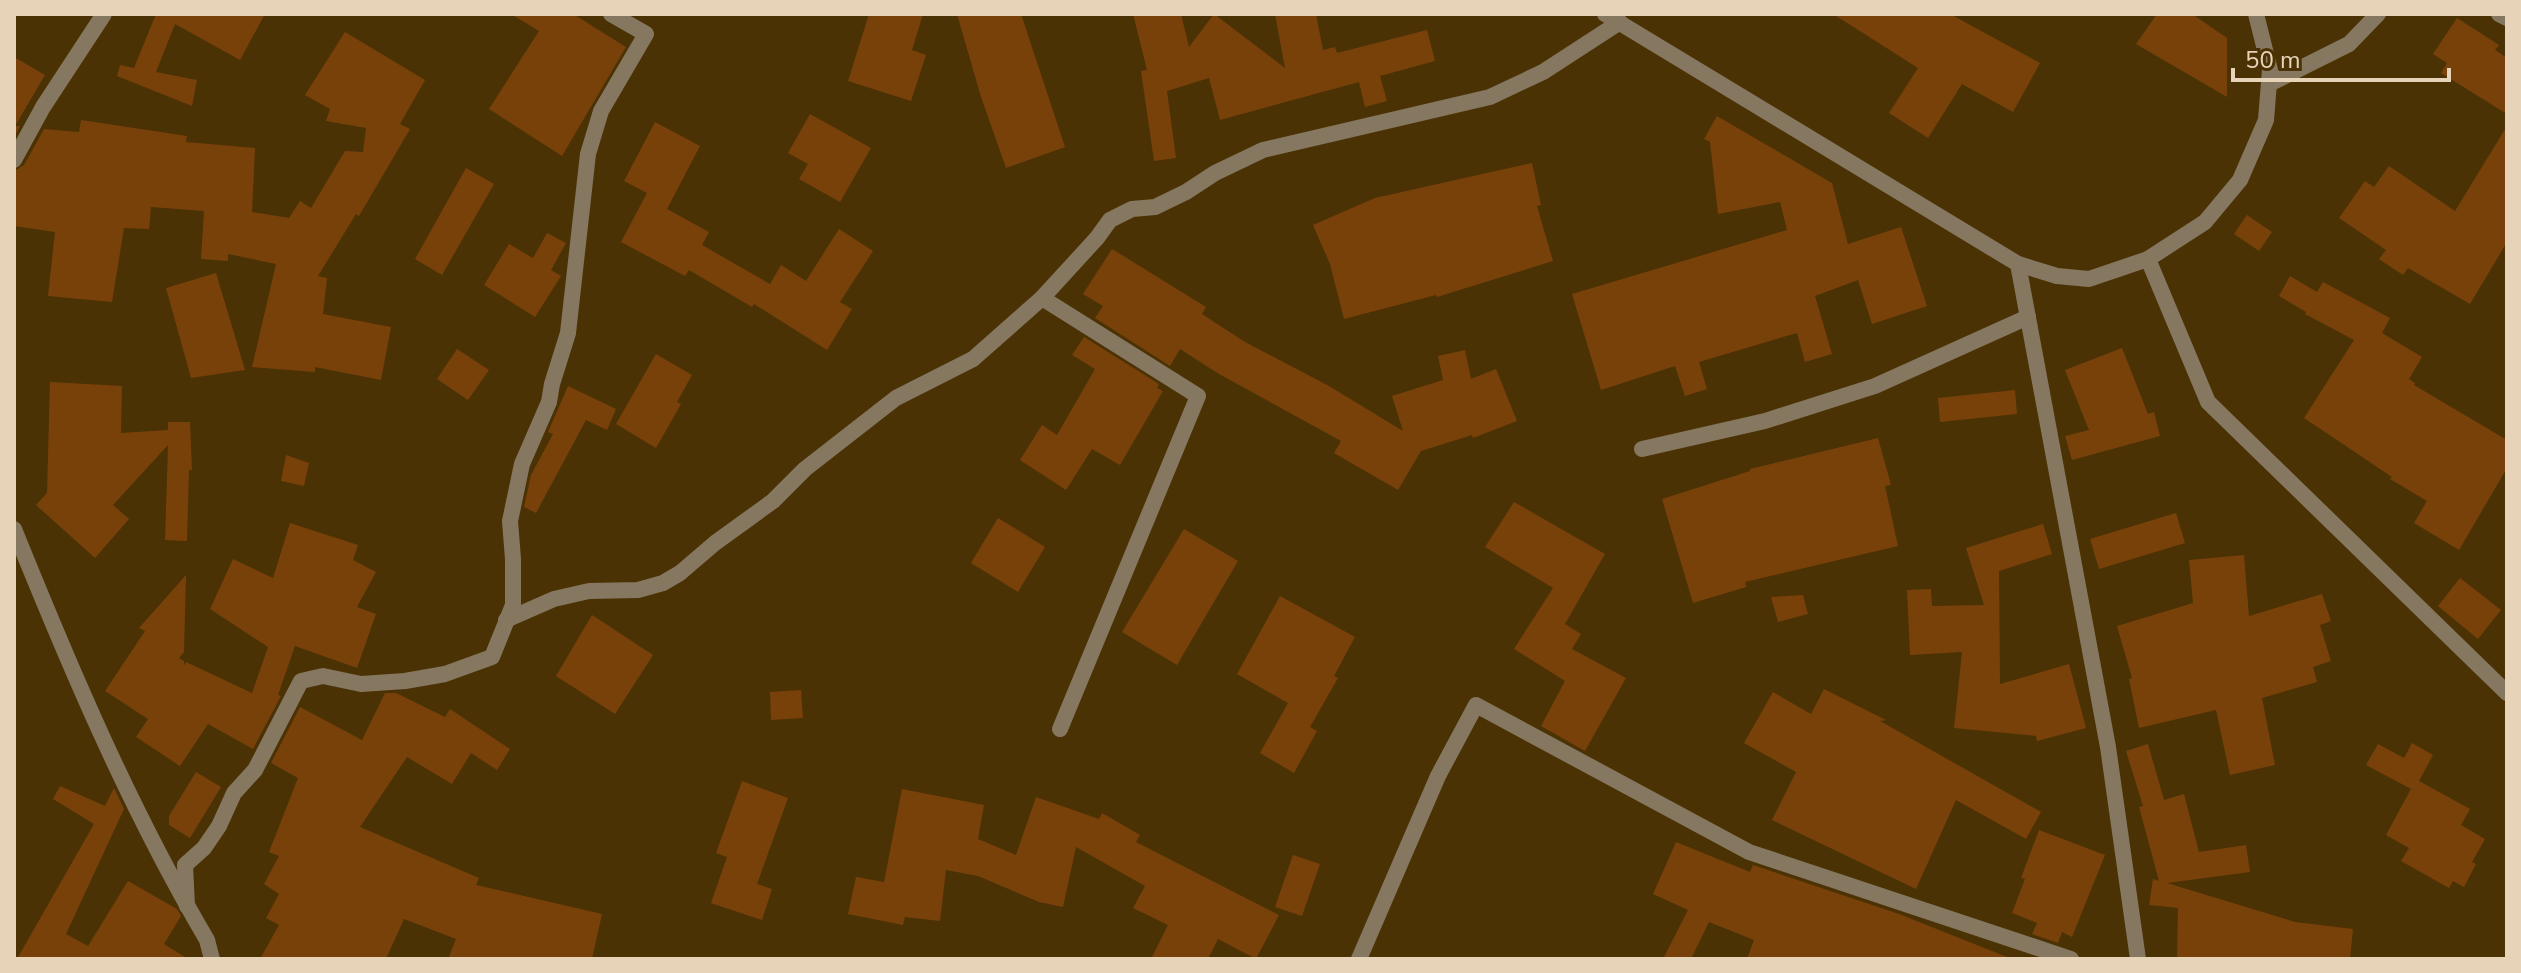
<svg xmlns="http://www.w3.org/2000/svg" width="2521" height="973" viewBox="0 0 2521 973" font-family="'Nunito Sans',sans-serif">
<style>
.building{fill:#79410a}
.lines{fill:none;stroke-linecap:round;stroke-linejoin:round}
.street{stroke:#867760;stroke-width:16}
</style>
<rect width="100%" height="100%" fill="#4a3204"/>
<!-- building -->
<g class="building">
<polygon points="156,14 265,14 240,60 175,24 156,72 197,80 192,106 117,76 120,65 134,68"/>
<polygon points="511,14 573,14 626,47 562,156 489,109 539,31"/>
<polygon points="869,14 923,14 912,50 926,55 911,101 848,81"/>
<polygon points="957,14 1021,14 1065,147 1006,168 981,97"/>
<polygon points="1133,14 1181,14 1189,47 1214,14 1285,68 1275,14 1316,14 1323,50 1335,47 1337,53 1427,30 1435,61 1380,76 1387,101 1365,107 1359,82 1220,120 1209,78 1167,91 1176,158 1154,161 1141,71 1147,70"/>
<polygon points="1833,14 1950,14 2040,63 2013,112 1962,84 1928,138 1889,113 1918,68"/>
<polygon points="2157,14 2192,14 2227,38 2227,97 2136,44"/>
<polygon points="2457,18 2499,45 2495,50 2507,58 2507,114 2441,73 2447,63 2433,54"/>
<polygon points="345,32 425,80 400,124 410,129 359,216 356,214 318,276 327,278 323,314 391,327 381,380 315,367 315,372 252,367 276,264 228,254 228,261 201,259 204,211 151,207 149,229 124,228 112,302 48,296 55,232 14,226 14,171 24,165 44,129 79,132 81,120 187,136 186,142 255,148 252,212 289,218 300,201 311,208 345,151 363,152 366,128 326,121 330,109 305,95"/>
<polygon points="14,57 45,75 15,126 20,126 14,137"/>
<polygon points="810,114 871,148 840,202 799,179 808,164 788,153"/>
<polygon points="1717,116 1832,183 1848,244 1901,227 1927,306 1872,324 1858,280 1815,296 1832,354 1805,362 1797,333 1699,362 1707,389 1685,396 1675,366 1601,390 1572,294 1787,230 1780,202 1718,214 1710,142 1704,139"/>
<polygon points="655,122 700,146 667,209 709,232 702,245 770,284 781,265 806,281 839,229 873,251 840,302 852,309 827,350 754,304 752,307 689,270 685,276 621,242 647,193 624,181"/>
<polygon points="2507,126 2507,242 2470,304 2408,268 2403,275 2379,259 2386,250 2339,218 2365,181 2374,187 2389,166 2455,211"/>
<polygon points="1532,163 1541,205 1537,206 1553,261 1437,297 1436,295 1344,319 1330,264 1313,225 1375,198"/>
<polygon points="466,168 494,184 442,275 415,259"/>
<polygon points="2247,215 2272,232 2259,251 2234,234"/>
<polygon points="547,233 566,243 551,270 561,276 535,317 484,285 509,244 533,258"/>
<polygon points="1112,249 1206,307 1202,314 1245,342 1329,386 1403,431 1392,396 1443,380 1438,356 1465,350 1471,379 1496,369 1517,421 1473,438 1472,435 1421,451 1398,490 1334,453 1341,441 1219,374 1180,349 1170,366 1095,318 1103,306 1083,294"/>
<polygon points="216,273 245,370 191,378 166,288"/>
<polygon points="2290,276 2317,292 2323,282 2390,318 2382,333 2422,357 2409,379 2415,383 2414,385 2507,440 2507,468 2459,550 2414,523 2427,501 2390,479 2392,477 2304,418 2354,340 2305,314 2306,312 2279,296"/>
<polygon points="1084,337 1159,384 1157,388 1163,391 1120,465 1092,449 1066,490 1020,460 1042,425 1057,435 1095,369 1072,355"/>
<polygon points="2122,348 2148,414 2154,412 2160,436 2072,460 2065,436 2089,430 2065,370"/>
<polygon points="457,349 489,370 468,400 437,379"/>
<polygon points="656,354 692,375 677,402 681,404 656,448 616,424"/>
<polygon points="50,382 122,386 121,433 168,430 168,422 190,422 192,470 189,470 187,541 165,540 168,445 113,505 129,519 95,558 36,505 47,493"/>
<polygon points="568,386 616,409 607,430 586,420 536,513 524,507 531,475 553,434 548,432"/>
<polygon points="2015,390 2017,414 1940,422 1938,398"/>
<polygon points="1878,438 1891,485 1885,486 1898,546 1745,582 1746,587 1693,603 1662,499 1750,471 1750,469"/>
<polygon points="286,455 309,463 304,486 281,481"/>
<polygon points="1514,502 1605,554 1565,624 1581,634 1572,649 1626,678 1585,751 1541,726 1565,681 1514,649 1553,588 1485,547"/>
<polygon points="2176,513 2185,543 2099,569 2090,539"/>
<polygon points="998,518 1045,547 1018,592 971,563"/>
<polygon points="290,523 358,545 353,560 376,572 357,607 376,614 357,668 295,646 278,695 281,696 253,749 208,724 180,766 136,737 148,719 105,691 145,631 139,628 186,575 184,652 179,658 184,661 184,665 186,662 252,693 268,647 210,609 233,559 273,578"/>
<polygon points="2043,524 2052,554 1999,571 2000,684 2069,664 2086,728 2037,741 2036,736 1954,728 1962,652 1910,655 1907,590 1931,589 1932,606 1984,605 1966,548"/>
<polygon points="1184,529 1238,561 1177,665 1122,632"/>
<polygon points="2244,555 2249,616 2322,594 2331,621 2320,625 2331,661 2313,667 2317,682 2262,698 2275,765 2230,775 2216,710 2139,728 2129,679 2132,678 2117,626 2193,603 2189,560"/>
<polygon points="2460,578 2501,610 2478,639 2438,606"/>
<polygon points="1803,595 1808,614 1778,622 1771,597"/>
<polygon points="1280,596 1355,637 1334,676 1338,678 1310,727 1317,731 1294,773 1260,753 1288,703 1237,674"/>
<polygon points="592,615 653,655 615,714 556,676"/>
<polygon points="1824,689 1886,720 1880,721 2041,812 2026,839 1956,800 1916,889 1772,820 1796,772 1744,743 1773,692 1811,714"/>
<polygon points="801,690 803,718 771,720 770,692"/>
<polygon points="385,693 396,693 445,717 450,709 510,749 497,770 471,753 452,784 407,757 360,827 479,878 476,885 602,914 592,959 448,959 456,939 404,919 386,959 260,959 279,925 266,918 279,894 264,884 279,856 269,852 298,778 271,763 300,707 362,740"/>
<polygon points="2412,743 2433,755 2419,781 2470,809 2461,825 2485,839 2472,862 2476,864 2464,887 2453,881 2449,888 2401,861 2409,848 2386,835 2411,789 2366,765 2378,744 2404,758"/>
<polygon points="2148,744 2164,800 2184,794 2199,852 2246,845 2250,872 2167,883 2295,922 2353,929 2350,959 2177,959 2178,908 2149,905 2153,879 2159,881 2139,807 2143,806 2126,751"/>
<polygon points="196,772 221,787 190,838 169,825 169,816"/>
<polygon points="742,781 788,798 757,884 772,889 762,920 711,903 727,857 716,853"/>
<polygon points="60,786 105,806 114,788 124,809 66,934 88,946 128,881 177,909 181,916 164,944 188,959 17,959 94,824 53,799"/>
<polygon points="902,789 984,805 978,839 1016,855 1036,797 1099,819 1102,813 1140,835 1136,842 1279,915 1256,959 1218,939 1208,959 1151,959 1168,925 1133,908 1145,886 1076,847 1063,907 1039,902 978,876 946,870 940,921 905,917 903,925 848,914 856,877 884,882"/>
<polygon points="2039,830 2105,855 2072,937 2062,932 2058,943 2032,934 2037,923 2012,913 2025,879 2021,878"/>
<polygon points="1676,842 1750,872 1753,865 1899,914 2012,959 1747,959 1754,940 1709,922 1691,959 1663,959 1688,910 1653,894"/>
<polygon points="1293,855 1320,864 1302,916 1275,907"/>
</g>
<g class="lines">
<!-- street -->
<g class="street">
<polyline points="1605,14 2018,264 2057,276 2089,279 2148,259 2205,222 2240,180 2266,120 2270,70 2256,14"/>
<polyline points="2499,14 2507,18"/>
<polyline points="2269,84 2349,44 2378,14"/>
<polyline points="14,160 43,107 104,14"/>
<polyline points="2148,259 2208,402 2507,693"/>
<polyline points="2018,264 2108,747 2138,959"/>
<polyline points="1042,298 1198,396 1060,729"/>
<polyline points="1642,449 1765,421 1875,386 2028,317"/>
<path d="M14 529C71 670 130 809 207 940L212 959"/>
<polyline points="506,620 554,599 589,591 638,590 663,583 680,573 715,543 773,501 805,469 896,398 973,359 1042,298 1097,238 1110,220 1132,209 1155,207 1186,192 1215,173 1263,150 1490,97 1543,72 1620,22"/>
<polyline points="187,906 185,865 204,848 219,826 234,793 255,770 301,681 323,676 361,684 405,681 445,674 492,657 513,605 513,559 510,521 522,464 549,402 552,384 568,333 588,154 601,111 646,34 611,14"/>
<polyline points="1359,959 1438,776 1476,705 1749,852 2071,959"/>
</g>
</g>
<!-- border -->
<rect width="2521" height="973" fill="none" stroke="#e6d3b8" stroke-width="32"/>
<!-- scale -->
<path d="M2233 68v12h216v-12" fill="none" stroke="#e6d3b8" stroke-width="4"/>
<text x="2245" y="68" font-size="24" fill="#e6d3b8" stroke="#4a3204" stroke-width="6" paint-order="stroke">50 m</text>
</svg>
